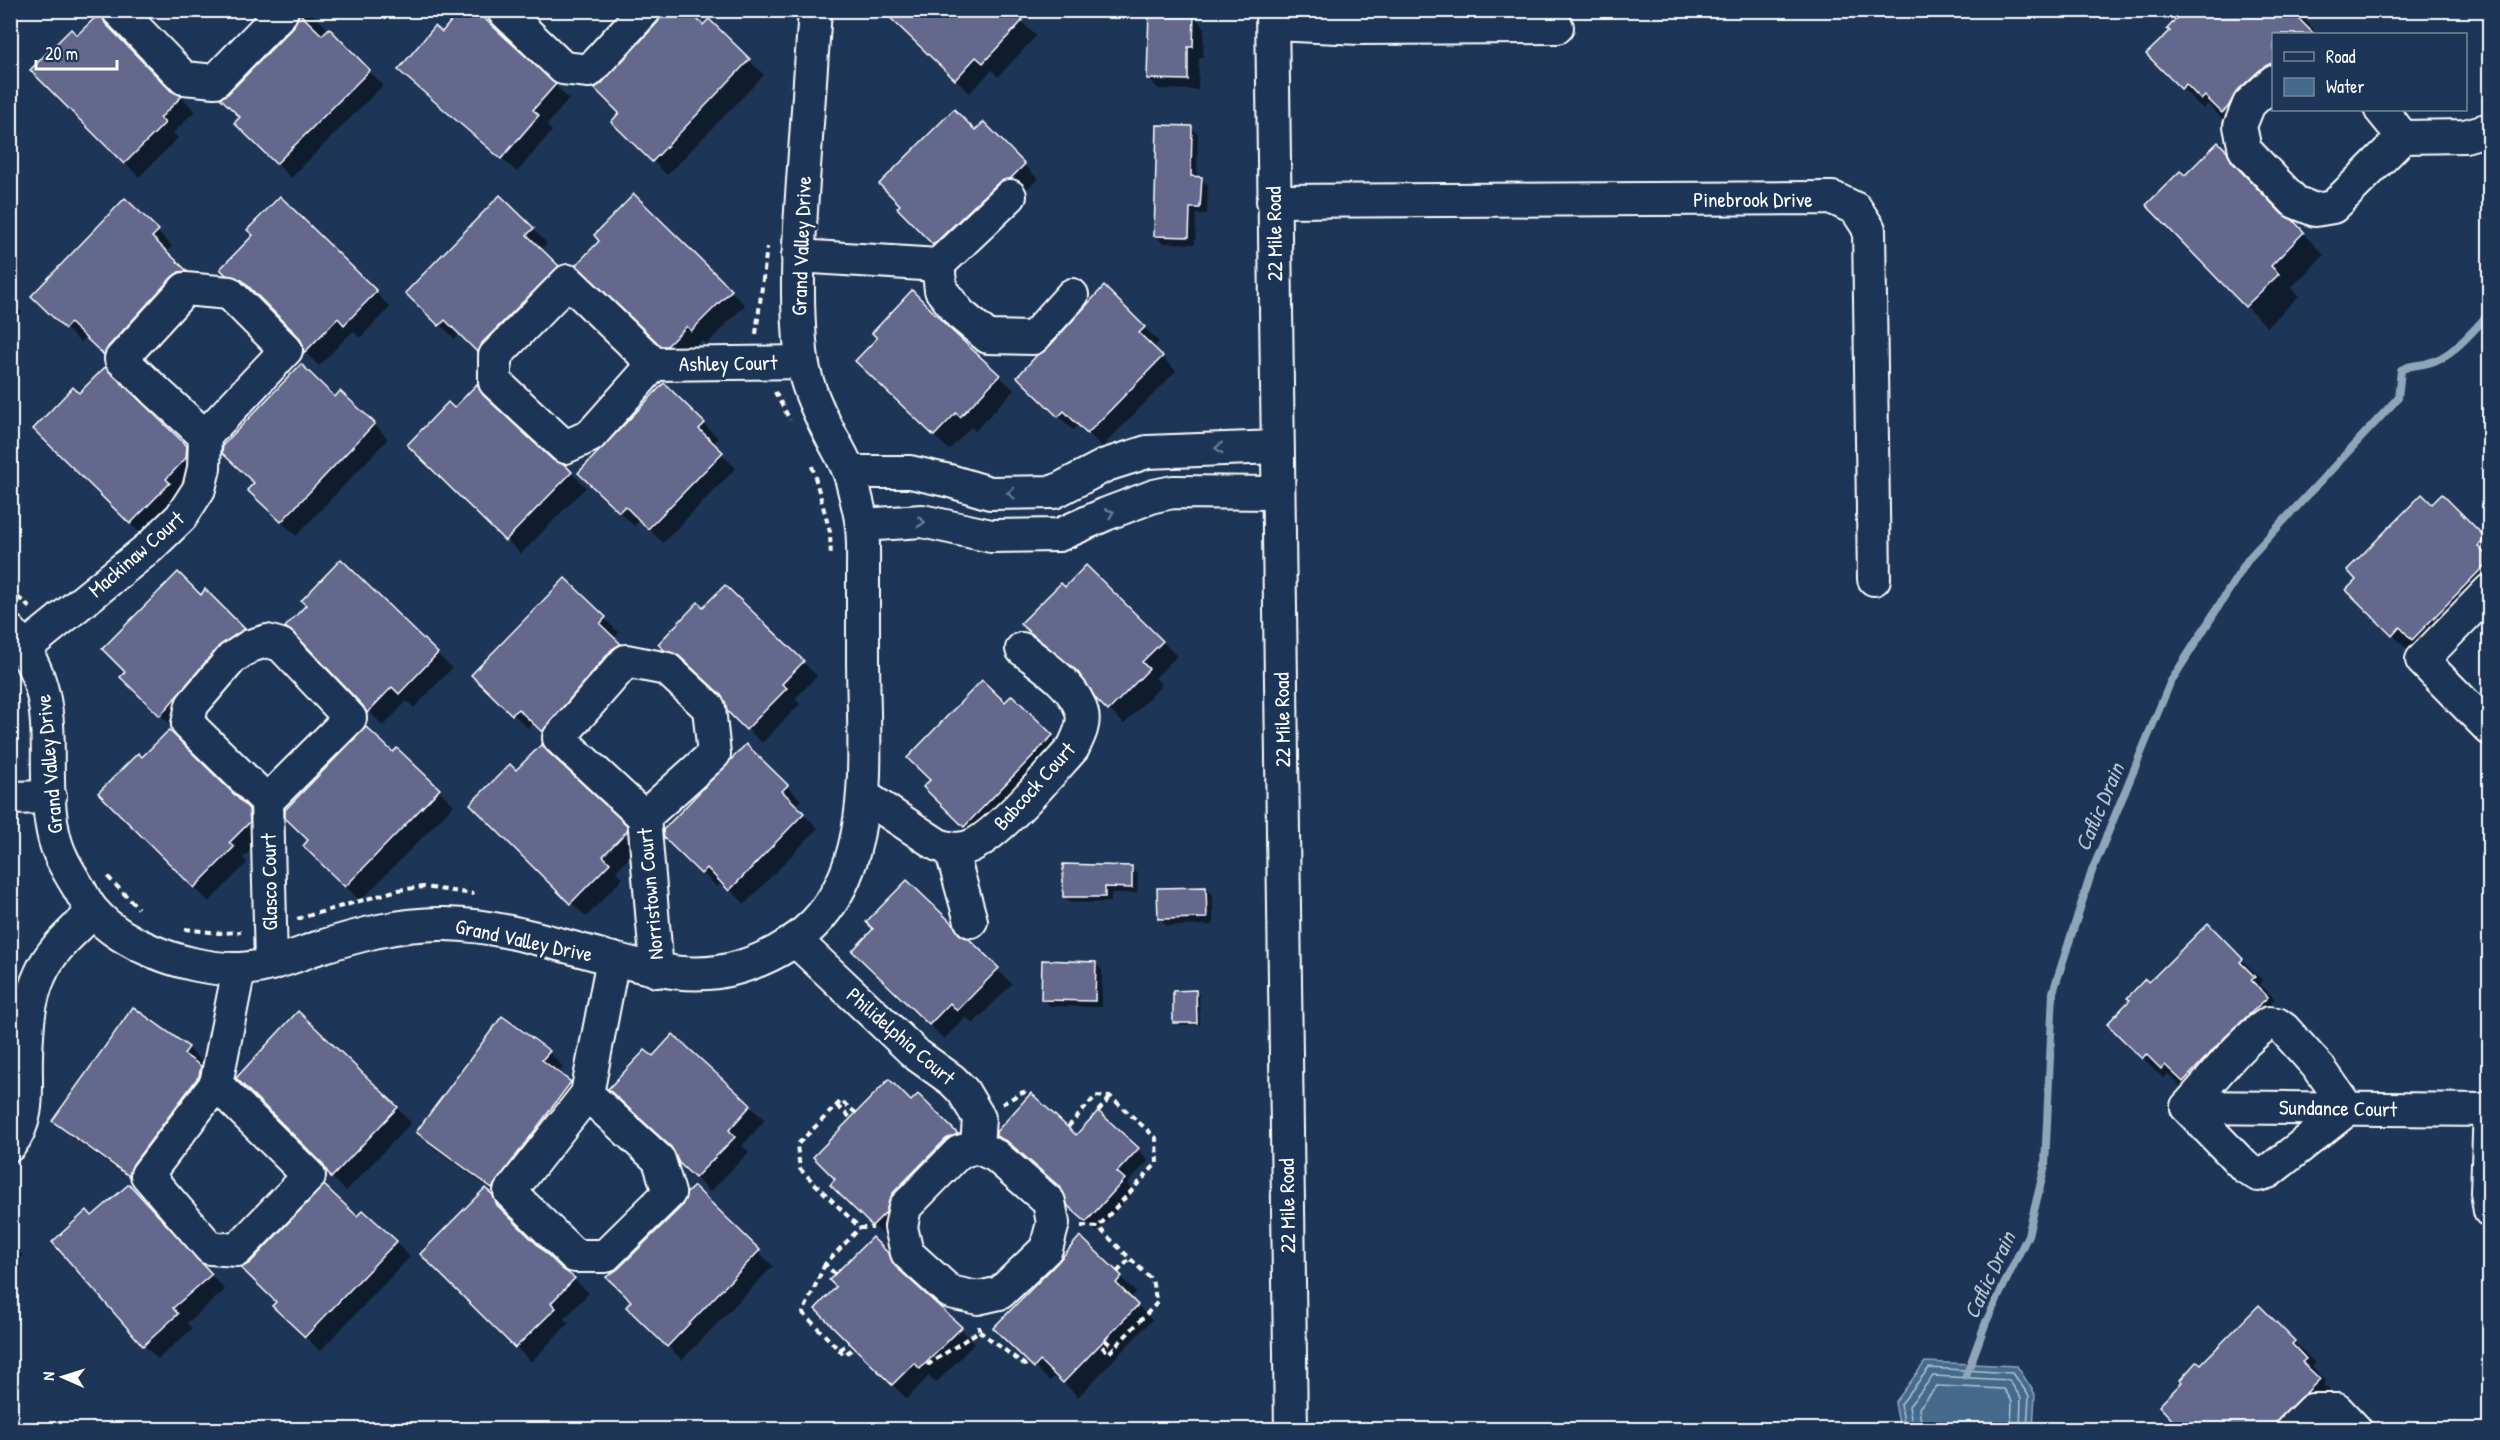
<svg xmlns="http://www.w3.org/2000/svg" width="2500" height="1440" viewBox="0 0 2500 1440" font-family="'Patrick Hand',sans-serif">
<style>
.water{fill:#446b8c;stroke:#8fa6ba;stroke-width:1.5}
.shadow{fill:#0007}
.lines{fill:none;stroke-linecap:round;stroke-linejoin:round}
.shore{stroke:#b4c4d1;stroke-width:1.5}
.stream{stroke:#8fa6ba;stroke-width:8}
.building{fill:#64678c;stroke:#fff;stroke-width:1.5}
.minor-casing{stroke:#fff;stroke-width:36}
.path{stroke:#fff;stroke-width:4;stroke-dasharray:6 4.5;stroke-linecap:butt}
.minor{stroke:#1d3557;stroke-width:32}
.oneway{stroke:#6c7c92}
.labels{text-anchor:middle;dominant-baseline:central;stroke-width:6;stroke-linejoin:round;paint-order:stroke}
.street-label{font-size:21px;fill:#fff;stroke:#1d3557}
.water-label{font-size:22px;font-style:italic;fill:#b4c4d1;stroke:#1d3557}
</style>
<rect width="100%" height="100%" fill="#1d3557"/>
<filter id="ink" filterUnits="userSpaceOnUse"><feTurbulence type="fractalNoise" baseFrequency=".0167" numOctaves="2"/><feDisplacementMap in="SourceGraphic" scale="12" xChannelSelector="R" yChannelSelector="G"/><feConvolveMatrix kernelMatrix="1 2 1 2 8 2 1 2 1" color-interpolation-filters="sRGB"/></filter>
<g filter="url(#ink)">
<!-- water -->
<polygon class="water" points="1925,1362 2017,1366 2035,1394 2033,1429 1900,1429 1895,1403"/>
<!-- shadow -->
<g class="shadow">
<polygon points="302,10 309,10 383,85 291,178 237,123 242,117 229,95 295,26"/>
<polygon points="884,10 1010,10 1036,36 998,77 992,70 970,93"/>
<polygon points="1150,10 1197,10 1197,20 1204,28 1203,57 1199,57 1198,90 1159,89 1148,78"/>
<polygon points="2193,10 2301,10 2303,12 2300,15 2314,29 2310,33 2312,34 2274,34 2274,97 2244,133 2227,116 2223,120 2208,104 2203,109 2148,54"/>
<polygon points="101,14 115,28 119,39 171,92 181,97 195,111 173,133 178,138 139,177 32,70 77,37"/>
<polygon points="709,21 764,75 667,175 613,122"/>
<polygon points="442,34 555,85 569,99 547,125 552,131 517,172 400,70"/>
<polygon points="10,91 17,97 10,103"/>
<polygon points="984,124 1038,179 948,258 899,208"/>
<polygon points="1191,127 1198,134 1197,178 1201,178 1208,185 1207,214 1196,214 1195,244 1163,243 1155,236"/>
<polygon points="2218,144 2248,174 2253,185 2283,217 2292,222 2324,255 2291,288 2299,296 2267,327 2246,306 2185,177"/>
<polygon points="634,196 745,305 707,344 702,340 682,360 677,360 592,280 602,241"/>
<polygon points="500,197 547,243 540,250 572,282 493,366 460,334 455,339 408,293"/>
<polygon points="280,198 390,307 360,338 353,331 319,366 305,352 305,344 300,336 258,294 242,289 222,269 255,235"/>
<polygon points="125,200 172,246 166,253 199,285 119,368 86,336 80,342 47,310"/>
<polygon points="1104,288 1159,342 1153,348 1176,371 1102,447 1079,424 1073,430 1019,377 1047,351"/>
<polygon points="10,300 22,312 10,324"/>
<polygon points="951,332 1014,390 975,431 971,427 949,450 872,376"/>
<polygon points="664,385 718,438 712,445 736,468 663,543 640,520 634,526 580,473"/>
<polygon points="477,386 492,400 496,410 552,461 564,466 586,487 521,554 409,445 454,410"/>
<polygon points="79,396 186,447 201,462 184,498 145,538 35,429"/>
<polygon points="335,399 374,424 388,439 296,536 263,504"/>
<polygon points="10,453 21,463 10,474"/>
<polygon points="2442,496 2490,544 2490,603 2414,656 2348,590"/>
<polygon points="341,561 452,668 414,708 407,701 383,726 309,646 287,627 308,605"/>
<polygon points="1086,567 1177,656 1155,678 1162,685 1124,724 1097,698 1083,677 1022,624 1065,589"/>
<polygon points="565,580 619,633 613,639 634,659 558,746 533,722 528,728 473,675"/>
<polygon points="725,587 817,676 795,699 800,704 762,743 729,711 723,695 696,670 681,664 660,644 703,609"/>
<polygon points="206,591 259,644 176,730 122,677"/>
<polygon points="1012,697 1066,750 979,840 925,787"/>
<polygon points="169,732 263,825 264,837 243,858 247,863 209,902 100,793 142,759"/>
<polygon points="542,746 625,826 626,839 629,838 628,829 641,842 641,846 616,871 623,878 586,917 472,804 516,772"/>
<polygon points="746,746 801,800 795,806 818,828 745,904 722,882 717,887 665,837"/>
<polygon points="398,750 454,805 360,901 305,846"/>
<polygon points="1131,868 1138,874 1137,893 1111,893 1111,902 1071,903 1065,896"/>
<polygon points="907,882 1012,984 973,1024 966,1017 944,1039 854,951 875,929"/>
<polygon points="1205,888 1213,895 1213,925 1166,926 1159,918"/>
<polygon points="2208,925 2263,981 2260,984 2275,999 2271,1002 2288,1019 2184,1089 2168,1074 2164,1079 2109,1024"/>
<polygon points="1095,963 1102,970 1102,1007 1050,1006 1043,999"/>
<polygon points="1196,992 1199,995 1200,1025 1178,1025 1175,1022"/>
<polygon points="673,1036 765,1120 742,1146 749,1152 710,1192 680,1162 673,1148 653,1059"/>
<polygon points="188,1048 202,1062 200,1066 215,1082 144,1189 69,1135 54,1121"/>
<polygon points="549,1052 563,1067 558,1074 585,1097 508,1202 433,1147 418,1132"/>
<polygon points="918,1097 971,1149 888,1239 832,1185"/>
<polygon points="397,1108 411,1123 346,1191 332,1177 323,1163"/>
<polygon points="1098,1113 1149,1160 1127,1184 1134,1191 1097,1232 1081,1217 1063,1190 997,1135 1077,1137"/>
<polygon points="694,1188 773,1266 682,1360 628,1307 633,1301 619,1270 683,1207"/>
<polygon points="485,1190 507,1212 511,1221 589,1293 564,1319 569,1323 531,1362 422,1254"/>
<polygon points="144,1200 225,1290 187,1323 192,1329 158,1359 144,1345 93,1218"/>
<polygon points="357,1218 396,1242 410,1257 320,1351 288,1320"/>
<polygon points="1080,1238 1136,1292 1130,1298 1152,1320 1078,1397 1056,1375 1050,1381 1009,1343 1060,1263"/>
<polygon points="872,1239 903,1271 908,1280 975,1343 936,1383 929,1376 907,1399 817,1309 839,1287"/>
<polygon points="10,1243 23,1256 10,1271"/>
<polygon points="2259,1307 2315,1363 2312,1366 2326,1381 2323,1384 2340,1401 2310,1430 2185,1430 2201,1366"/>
</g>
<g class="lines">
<!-- shore -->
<g class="shore">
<polyline points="1905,1430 1901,1404 1929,1368 2013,1373 2029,1396 2027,1430"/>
<polyline points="1913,1430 1909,1406 1933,1376 2009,1380 2021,1398 2020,1430"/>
<polyline points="1922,1430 1919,1408 1937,1386 2004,1389 2012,1401 2011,1430"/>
</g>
<!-- stream -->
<path class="stream" d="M1966 1376 1986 1322 2028 1235 2045 1166 2053 992 2092 871 2170 683 2249 558 2398 398 2401 370C2411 364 2418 366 2428 363 2453 357 2472 331 2490 313"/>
</g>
<!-- building -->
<g class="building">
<polygon points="460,10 475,10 556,84 533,110 539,115 501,159 398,70 435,26 442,32"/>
<polygon points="663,10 688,10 703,25 709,19 750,59 652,162 611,122 619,113 594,88 602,83 658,22"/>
<polygon points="882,10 1012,10 1023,20 983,63 976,57 955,80"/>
<polygon points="1149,10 1186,10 1186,15 1194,15 1193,47 1188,47 1188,80 1147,79"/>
<polygon points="2184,10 2290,10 2314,34 2274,34 2274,62 2262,68 2237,91 2228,107 2222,113 2205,96 2201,100 2186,84 2181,89 2146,54 2170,31 2167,29"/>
<polygon points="101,12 105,23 171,91 182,96 160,118 165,123 124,164 30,70 71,29 77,35"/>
<polygon points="298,12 322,35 329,28 370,70 276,164 234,123 240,117 220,98 228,94 294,26"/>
<polygon points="954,109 975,130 984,122 1025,164 1010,179 998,183 933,245 897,208 900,205 879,184"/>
<polygon points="1157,125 1192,126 1191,176 1202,177 1200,208 1190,208 1189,237 1154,236"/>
<polygon points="2218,142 2227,151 2232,162 2282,214 2293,220 2304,232 2271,266 2279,274 2245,307 2146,205 2180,171 2185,175"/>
<polygon points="634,194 732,290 691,331 687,326 667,346 661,346 576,265 599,241 594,235"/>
<polygon points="500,195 534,228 527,235 559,266 482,343 478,353 445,320 439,326 405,293"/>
<polygon points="280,196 377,291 344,325 338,318 304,353 303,345 299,337 242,280 226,275 220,269 253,235 247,230"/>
<polygon points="125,198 159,230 152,237 187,271 179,272 172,277 108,347 104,355 70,323 65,329 31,296"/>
<polygon points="1104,286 1145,327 1139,333 1163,356 1087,434 1064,411 1058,417 1017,377 1037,355 1046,350"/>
<polygon points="912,290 949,328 1000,375 960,417 956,413 934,436 855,361 877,338 872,333"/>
<polygon points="301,364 335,397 340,391 375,423 281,522 247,490 254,483 222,453 223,445"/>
<polygon points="105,367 187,446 186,458 166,479 170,483 130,524 33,429 73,387 79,393"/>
<polygon points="664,383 705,423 699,429 723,452 648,529 625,506 619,512 578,473"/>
<polygon points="477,384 483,395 553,460 565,465 572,472 505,541 407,445 448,402 454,408"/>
<polygon points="2422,494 2432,504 2442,494 2486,538 2478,546 2490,560 2412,640 2400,627 2392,636 2346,590 2356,580 2347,570"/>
<polygon points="341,559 438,653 399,694 392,687 367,713 363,706 294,633 285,627 306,605 301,601"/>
<polygon points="1086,565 1163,641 1142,662 1149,669 1108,711 1096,699 1078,672 1020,624 1061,583 1065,587"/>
<polygon points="178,572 201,595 205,589 245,629 219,646 160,716 120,677 125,672 102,649"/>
<polygon points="565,578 606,617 600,624 621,644 612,649 542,732 518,709 512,715 471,675"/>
<polygon points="725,585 804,661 782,684 787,688 746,730 727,711 721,695 679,656 664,650 658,644 698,602 703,607"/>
<polygon points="982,680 1005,702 1012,695 1053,735 964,827 923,787 930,780 907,758"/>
<polygon points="366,727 393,752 397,748 440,789 345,887 303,846 308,840 285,818 285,810"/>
<polygon points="169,730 249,809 250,822 229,843 234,847 194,888 98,793 138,753 142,757"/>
<polygon points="542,744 547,751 627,825 627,831 603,856 610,863 570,904 470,804 510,764 516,770"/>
<polygon points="746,744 788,785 782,791 804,813 729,891 707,868 701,874 664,838 663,830"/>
<polygon points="1063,864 1132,866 1132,888 1105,887 1105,897 1063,897"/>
<polygon points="907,880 953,924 959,934 968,938 999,968 957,1011 950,1003 929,1025 852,951 873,929 866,922"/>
<polygon points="1206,887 1207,918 1158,919 1157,888"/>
<polygon points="2208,923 2243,959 2240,962 2255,977 2251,980 2268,997 2224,1038 2183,1082 2165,1065 2161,1069 2146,1054 2142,1059 2107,1024 2130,1000 2127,998 2145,979 2149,982"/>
<polygon points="1042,960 1096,962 1095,1001 1041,1000"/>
<polygon points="1196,990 1197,1023 1173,1023 1173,991"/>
<polygon points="133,1007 189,1047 184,1054 201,1066 199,1076 133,1164 129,1176 52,1121"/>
<polygon points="298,1011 398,1107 331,1178 322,1163 236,1078"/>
<polygon points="502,1016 550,1051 542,1060 571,1082 492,1188 416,1132"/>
<polygon points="673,1034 751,1105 729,1130 735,1137 695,1178 679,1163 671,1147 608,1089 645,1050 653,1056"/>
<polygon points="889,1079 911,1101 918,1094 958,1134 946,1139 892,1194 886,1212 872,1226 830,1185 835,1179 813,1157"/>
<polygon points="1031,1093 1076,1135 1098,1111 1139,1148 1117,1172 1125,1179 1086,1222 1068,1206 1061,1188 1008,1142 996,1136 996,1132"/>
<polygon points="129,1184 212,1274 173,1308 178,1314 143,1346 52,1242 87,1210 92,1216"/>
<polygon points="324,1185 357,1216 363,1210 397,1241 305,1337 272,1306 276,1302 241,1268 250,1263"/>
<polygon points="694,1186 760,1250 667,1347 626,1307 631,1301 606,1277 618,1269 682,1206 686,1194"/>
<polygon points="485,1188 493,1195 497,1205 562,1269 575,1278 551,1303 556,1308 515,1348 420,1254"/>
<polygon points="1080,1236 1122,1276 1116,1283 1138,1305 1063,1383 1040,1361 1034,1368 993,1328 1058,1262"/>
<polygon points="872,1237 889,1254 895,1266 962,1327 920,1369 914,1363 892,1385 815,1309 836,1287 829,1280"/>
<polygon points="2259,1305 2295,1341 2292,1344 2306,1359 2302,1362 2320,1379 2269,1430 2182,1430 2159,1406 2182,1382 2180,1380 2197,1361 2201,1364"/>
</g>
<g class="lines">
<defs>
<g id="minor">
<polyline points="118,10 184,78 215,81 281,13 280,10"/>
<polyline points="503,10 563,68 589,71 645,10"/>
<polyline points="1272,10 1291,1430"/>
<polyline points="1273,24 1360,28 1557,27"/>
<polyline points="2274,81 2249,104 2240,126 2245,150 2295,202 2315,210 2333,207 2403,137 2465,136 2490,129"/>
<polyline points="2381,110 2403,137"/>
<polyline points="1273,201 1833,198 1856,209 1869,229 1874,579"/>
<polyline points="798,256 938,265 1010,196"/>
<polyline points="938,265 941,290 960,314 988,337 1033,338 1072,295"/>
<polyline points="654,364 590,436 565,447 495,382 495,356 568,281 654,364 802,362"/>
<polyline points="850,472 910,472 950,481 990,493 1054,492 1106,465 1147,452 1277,447"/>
<polyline points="862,525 922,521 991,536 1059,535 1106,514 1154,496 1173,492 1277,493"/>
<polyline points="2490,590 2422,660 2490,729"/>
<path d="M10 631C67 695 38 758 53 832 57 853 67 869 78 887 83 895 87 905 94 912 108 929 132 943 152 951 178 962 211 970 240 969 266 968 292 957 317 948 359 935 401 923 445 924 498 925 551 942 602 956 648 968 692 982 740 967 884 922 864 781 863 661 863 631 863 601 863 571 863 554 864 537 861 520 859 507 855 494 852 481 848 465 839 451 831 436 818 411 803 380 801 351 795 294 799 238 803 181 807 124 811 67 815 10"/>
<polyline points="25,648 150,547 181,517 199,489 204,468 205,436 121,359 185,289 229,293 286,350 205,436"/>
<path d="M864 796 938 845C948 848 955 850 965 848 993 842 1052 771 1073 748 1078 737 1085 725 1082 713 1076 686 1042 665 1022 649"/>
<polyline points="10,798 50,797"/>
<polyline points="267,801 350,718 281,645 267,641 250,646 232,658 192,705 188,724 267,801 271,964"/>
<polyline points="644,817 714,754 709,708 667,669 626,661 559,738 644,817 657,971"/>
<polyline points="951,849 971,921"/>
<polyline points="795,940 917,1055 952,1080 963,1091 979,1118 977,1147 959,1152 905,1207 901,1227 907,1253 950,1292 978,1298 1000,1293 1046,1249 1053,1223 1049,1202 996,1156 977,1147"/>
<path d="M2269 1023 2277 1024 2284 1029 2320 1069 2348 1109 2268 1172 2258 1175 2245 1167 2187 1107C2213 1079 2238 1043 2269 1023Z"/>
<polyline points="216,1084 309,1176 237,1250 210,1248 147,1175 216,1084 239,969"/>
<polyline points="587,1094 659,1160 669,1193 605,1256 575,1256 510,1192 587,1094 613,959"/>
<polyline points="2187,1107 2489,1110"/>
<polyline points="2490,1107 2487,1192 2490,1211"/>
<path d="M10 1145C31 1118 25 1088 26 1056 27 1028 28 1001 40 975 51 949 74 931 93 912"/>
<polyline points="2292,1430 2312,1410 2337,1410 2356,1430"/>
</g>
</defs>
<!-- minor casing -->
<use href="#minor" class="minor-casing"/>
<!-- path -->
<g class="path">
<polyline points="756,334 767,247"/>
<polyline points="775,392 790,420"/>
<polyline points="812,466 830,532 831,558"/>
<polyline points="10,590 30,608"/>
<polyline points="108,877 138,908"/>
<polyline points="297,919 398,890 424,887 474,894"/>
<polyline points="185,929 219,933 241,932"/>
<polyline points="1002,1104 1023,1092 1028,1097"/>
<polyline points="837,1106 851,1118"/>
<polyline points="1098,1111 1110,1098"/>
<polyline points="856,1113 841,1101 797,1145 800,1169 860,1228 873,1228"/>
<polyline points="1068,1127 1096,1096 1111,1097 1156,1138 1157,1163 1098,1227"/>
<polyline points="1081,1226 1098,1227 1152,1280 1157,1303 1109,1353 1100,1345"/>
<polyline points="825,1264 803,1313 844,1355 854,1348"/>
<polyline points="1117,1272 1130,1259"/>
<polyline points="835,1274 825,1264 860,1228"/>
<polyline points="979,1331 1025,1365 1028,1362"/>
<polyline points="1105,1340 1114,1348"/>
<polyline points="840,1350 849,1342"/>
<polyline points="927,1363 929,1364 979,1331 979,1326"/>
</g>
<!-- minor -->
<use href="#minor" class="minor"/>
</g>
<!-- one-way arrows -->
<defs><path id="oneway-chevron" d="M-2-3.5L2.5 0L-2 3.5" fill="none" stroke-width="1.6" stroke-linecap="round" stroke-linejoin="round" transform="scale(1.5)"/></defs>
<g class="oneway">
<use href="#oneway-chevron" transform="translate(1219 448) rotate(178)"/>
<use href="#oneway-chevron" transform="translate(1011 493) rotate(179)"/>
<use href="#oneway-chevron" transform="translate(1110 513) rotate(-21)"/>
<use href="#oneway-chevron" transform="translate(921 522) rotate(3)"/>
</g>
</g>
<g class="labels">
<!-- street labels -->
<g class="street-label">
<text x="1753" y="199">Pinebrook Drive</text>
<text transform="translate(1274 234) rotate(-91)">22 Mile Road</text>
<text transform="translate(801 246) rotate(-88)">Grand Valley Drive</text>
<text transform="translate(728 363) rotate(-1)">Ashley Court</text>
<text transform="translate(136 554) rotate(-41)">Mackinaw Court</text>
<text transform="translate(1282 720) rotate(-91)">22 Mile Road</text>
<text transform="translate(49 764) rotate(-95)">Grand Valley Drive</text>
<text transform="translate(1034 786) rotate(-48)">Babcock Court</text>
<text transform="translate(269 882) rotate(-91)">Glasco Court</text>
<text transform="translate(650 894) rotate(-95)">Norristown Court</text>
<text transform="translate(524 940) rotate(12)">Grand Valley Drive</text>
<text transform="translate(901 1036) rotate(41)">Philidelphia Court</text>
<text transform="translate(2338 1108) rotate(1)">Sundance Court</text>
<text transform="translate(1287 1206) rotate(-91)">22 Mile Road</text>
</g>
<!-- water labels -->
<g class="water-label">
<text transform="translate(2099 807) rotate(-67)">Caflic Drain</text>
<text transform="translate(1989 1275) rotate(-65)">Caflic Drain</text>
</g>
</g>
<!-- margin -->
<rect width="2500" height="1440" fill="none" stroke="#1d3557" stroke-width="36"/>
<rect x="18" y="18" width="2464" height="1404" fill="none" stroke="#fff" stroke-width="2" filter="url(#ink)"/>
<!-- legend -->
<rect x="2272" y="33" width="195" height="78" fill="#1d3557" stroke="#77869a" stroke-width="1.5"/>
<rect x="2284" y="52" width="30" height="9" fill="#1d3557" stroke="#77869a" stroke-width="1.5"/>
<text x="2326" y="63" font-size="18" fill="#ffffff">Road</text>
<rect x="2284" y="78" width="30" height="18" fill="#446b8c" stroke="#77869a" stroke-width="1.5"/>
<text x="2326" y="93" font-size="18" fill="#ffffff">Water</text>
<!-- north arrow -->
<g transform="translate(63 1377) rotate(273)" stroke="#1d3557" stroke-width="4.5" paint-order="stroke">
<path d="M0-4.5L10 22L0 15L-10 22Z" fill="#ffffff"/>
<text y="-9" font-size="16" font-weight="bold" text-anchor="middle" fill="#ffffff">N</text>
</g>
<!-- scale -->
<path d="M36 60v9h81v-9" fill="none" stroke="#ffffff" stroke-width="3"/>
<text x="45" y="60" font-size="18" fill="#ffffff" stroke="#1d3557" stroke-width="4.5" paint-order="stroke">20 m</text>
</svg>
